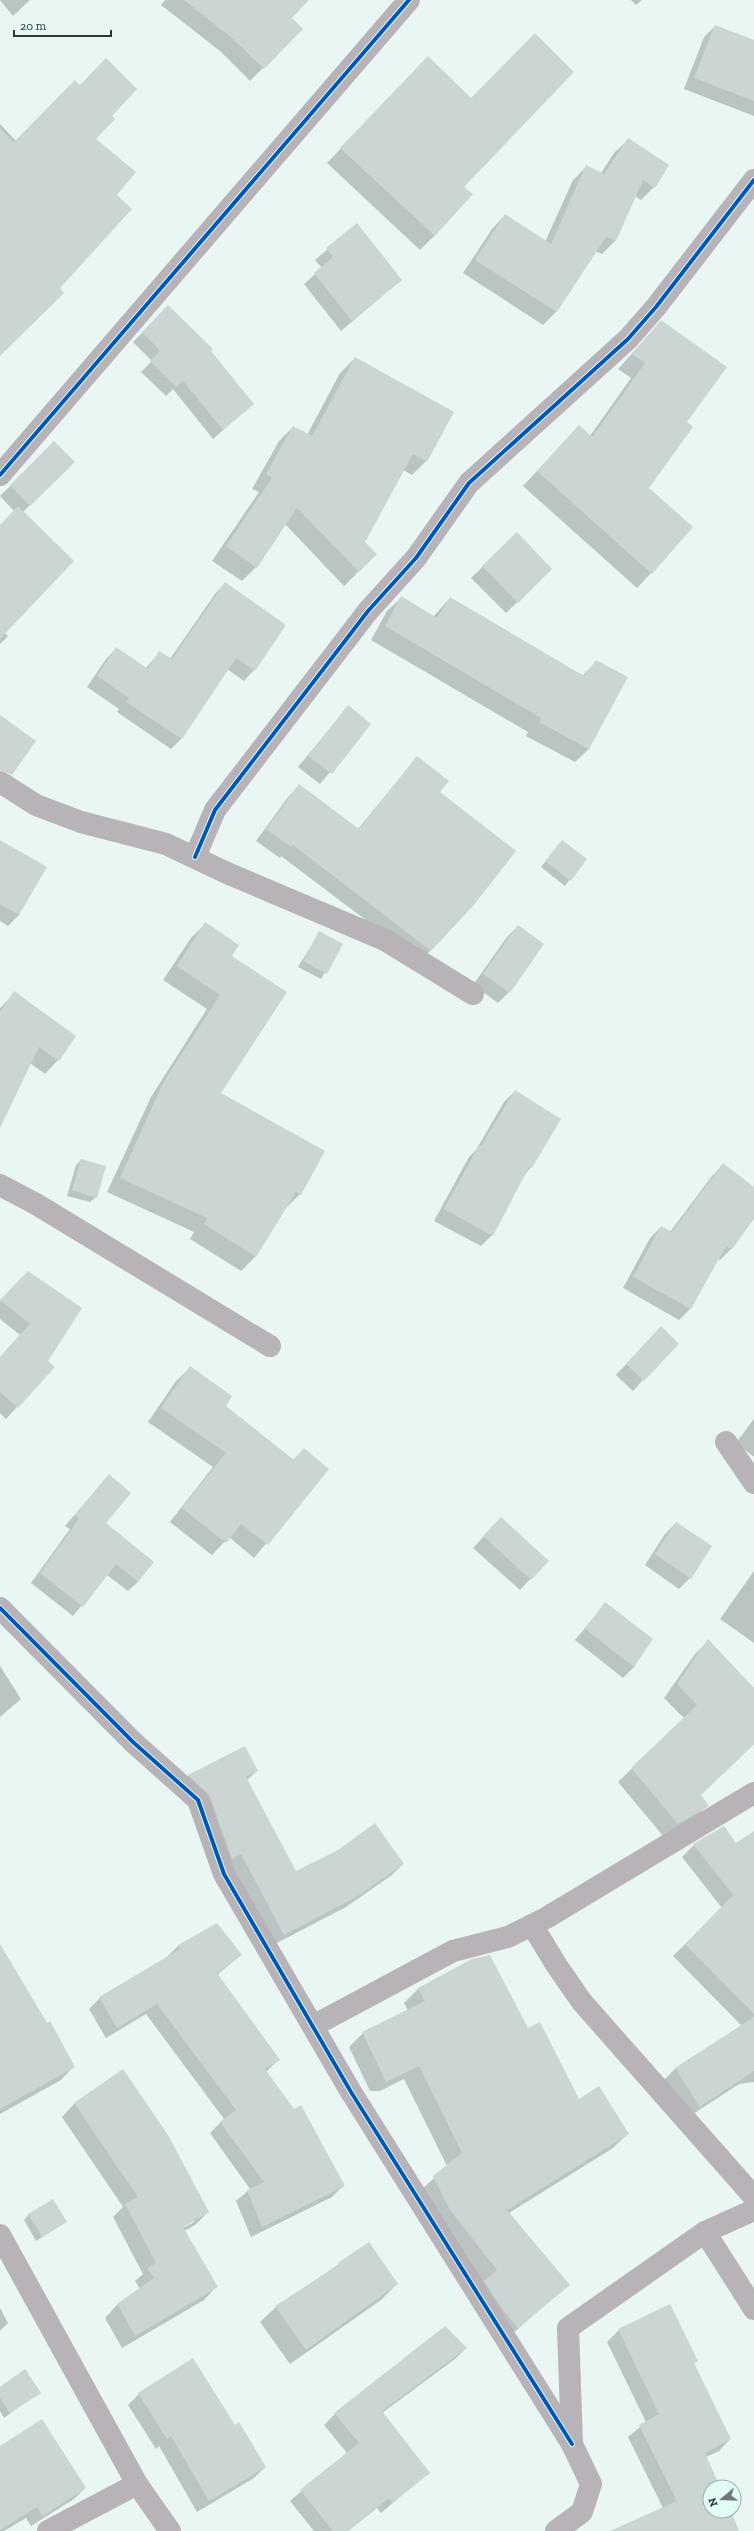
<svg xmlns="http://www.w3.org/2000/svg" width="754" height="2531" viewBox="0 0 754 2531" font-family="'Zilla Slab',serif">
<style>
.shadow{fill:#0003;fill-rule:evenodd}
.building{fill:#cbd6d4}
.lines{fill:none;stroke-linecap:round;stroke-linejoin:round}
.minor{stroke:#b7b3b8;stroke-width:22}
.cycleway-casing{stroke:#e3fcf7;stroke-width:6}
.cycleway{stroke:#0057b8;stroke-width:4}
</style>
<rect width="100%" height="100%" fill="#e9f6f4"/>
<!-- shadow -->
<g class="shadow">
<polygon points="0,0 30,0 13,16"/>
<polygon points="165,0 307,0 290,18 302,29 250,81 220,51 161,5"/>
<polygon points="631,0 642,0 636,5"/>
<polygon points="715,26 754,41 754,116 684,89 704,37"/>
<polygon points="414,72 470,99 462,187 435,235 420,250 327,163"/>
<polygon points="110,116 95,140 115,195 58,288 0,355 0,124 16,141"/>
<polygon points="628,140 654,187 641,200 635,196 615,241 602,254 595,251 556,312 543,325 463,273 492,229 505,215 545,242 573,180 586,167 601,173 614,153"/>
<polygon points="357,225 401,280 341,331 304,284 322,268 315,260"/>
<polygon points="168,307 210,351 253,404 213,439 173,389 166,396 141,372 152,361 133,342"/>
<polygon points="661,321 686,423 648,488 651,573 637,588 523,486 579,426 590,436 631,378 618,369"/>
<polygon points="355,358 426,461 412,475 403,470 363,542 376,554 344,586 285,524 256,567 242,581 212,561 259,492 252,489 279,441 293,427 307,435 340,373"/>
<polygon points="54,443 73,462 23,512 5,633 8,636 0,644 0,526 14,511 0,496"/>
<polygon points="517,533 551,569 506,613 471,578"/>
<polygon points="225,583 285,625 254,670 244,681 227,669 182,738 171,749 117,712 119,709 87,687 106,659 116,649 145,669 160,652 170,659 215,594"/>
<polygon points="401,598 433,617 450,598 582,676 597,661 589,749 575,762 526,736 528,732 371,640 387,611"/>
<polygon points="348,707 370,724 320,784 298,767"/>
<polygon points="417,757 438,792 431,950 420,961 281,856 280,858 256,841 288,797 299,786 358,829"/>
<polygon points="0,841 19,915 8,926 0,921"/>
<polygon points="562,841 585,859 565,886 541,867"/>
<polygon points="205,924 230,957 220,1094 300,1194 286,1208 255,1257 241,1271 190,1239 194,1232 107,1192 151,1097 207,1009 163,980 191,938"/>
<polygon points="518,926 509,992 498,1003 473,985 507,937"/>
<polygon points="320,932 342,945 321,979 298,967"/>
<polygon points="15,993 75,1036 58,1060 45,1074 30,1063 0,1126 0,1008"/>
<polygon points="515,1091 531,1167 525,1174 492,1235 481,1246 434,1221 469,1157 476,1150 504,1102"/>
<polygon points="81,1160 96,1197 90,1202 67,1196 76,1165"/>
<polygon points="723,1165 754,1188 754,1217 731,1249 720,1260 718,1258 690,1309 679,1320 623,1288 650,1238 661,1227 670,1232 712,1176"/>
<polygon points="29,1272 47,1362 53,1367 6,1419 0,1413 0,1357 20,1335 0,1319 0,1301"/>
<polygon points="650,1339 643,1380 633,1391 616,1375"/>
<polygon points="190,1368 224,1406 293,1460 304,1449 328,1469 254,1558 229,1537 212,1555 170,1522 213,1467 148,1422 176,1381"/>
<polygon points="754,1419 754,1457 736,1443"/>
<polygon points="109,1475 105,1523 138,1582 128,1591 107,1575 73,1616 31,1583 70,1529 65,1526"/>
<polygon points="501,1518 547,1561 520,1590 473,1548"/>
<polygon points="676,1523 710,1547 690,1578 679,1589 645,1565 665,1534"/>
<polygon points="754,1571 754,1643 720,1619"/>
<polygon points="606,1603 651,1639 634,1667 623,1678 575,1640"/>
<polygon points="708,1641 754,1690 754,1744 700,1795 708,1805 694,1819 664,1837 618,1782 684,1718 664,1698 695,1654"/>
<polygon points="0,1666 21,1699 0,1717"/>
<polygon points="257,1771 246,1781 295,1872 338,1851 403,1864 392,1875 346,1907 273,1945 178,1786 189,1775"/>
<polygon points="754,1833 754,2082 739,2084 687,2118 663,2081 676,2068 742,2026 673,1956 722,1908 682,1857 694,1845 736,1844"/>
<polygon points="217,1924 241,1955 217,1975 279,2059 266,2072 343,2186 332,2197 251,2237 236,2201 250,2189 210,2133 224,2119 146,2014 106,2038 89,2009 100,1998 167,1957 178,1946"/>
<polygon points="0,1949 74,2066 61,2080 0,2114"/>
<polygon points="472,1960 527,2029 578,2101 627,2134 613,2148 509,2213 568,2285 504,2341 420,2191 447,2166 404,2079 380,2091 370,2091 349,2047 363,2033 408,2011 404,2003 418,1989"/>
<path d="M123 2071 208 2212 195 2225 184 2231 216 2287 204 2300 122 2348 105 2318 117 2305 140 2289 135 2281 143 2274 113 2217 123 2207 62 2117 74 2104ZM194 2219V2222L179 2230 178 2228Z"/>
<polygon points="29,2214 66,2222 36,2241 24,2220"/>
<polygon points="339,2264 397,2284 381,2300 290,2364 260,2322 276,2307"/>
<polygon points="0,2308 8,2323 0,2331"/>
<polygon points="619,2330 697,2361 693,2364 730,2439 719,2451 706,2457 719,2487 710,2487 710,2511 729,2511 738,2531 625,2531 663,2508 628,2437 646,2422 607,2342"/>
<polygon points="466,2348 455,2359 382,2413 428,2473 381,2513 377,2508 348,2531 314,2531 290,2501 347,2453 324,2425 335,2414"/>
<polygon points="0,2388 39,2392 4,2418 0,2411"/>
<polygon points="139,2394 234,2426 265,2467 254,2478 197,2512 159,2446 156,2449 128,2405"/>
<polygon points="0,2447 85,2488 74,2499 31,2526 26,2518 4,2531 0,2531"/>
</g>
<!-- building -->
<g class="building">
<polygon points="184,0 309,0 292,18 303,29 264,69 233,39"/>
<polygon points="715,25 754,40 754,101 694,78"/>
<polygon points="535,33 574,72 464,187 473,194 435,236 340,148 428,56 471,98"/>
<polygon points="106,58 137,89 112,116 115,119 96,139 136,172 117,195 132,209 60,288 64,293 0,356 0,128 14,142 75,80 80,85"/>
<polygon points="628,138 669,165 655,188 643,180 616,241 606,237 557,312 475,260 505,214 551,244 586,165 604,174"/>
<polygon points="357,223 402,280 352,321 314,273 333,257 326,248"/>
<polygon points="168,305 213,349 211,351 254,404 223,430 183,381 176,387 150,361 160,351 142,332"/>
<polygon points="661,320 727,367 687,422 693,427 649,488 693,527 652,574 537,471 579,425 592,437 645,363 632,354"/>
<polygon points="355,357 454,412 427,462 413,454 365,542 377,554 359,572 297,508 257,568 226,546 272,478 266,474 293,426 312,436"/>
<polygon points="54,441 75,462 30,506 10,485"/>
<polygon points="18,506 74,561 0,639 0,525"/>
<polygon points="517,532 552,569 518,603 482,566"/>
<polygon points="225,582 286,625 255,671 236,658 182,739 126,702 129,698 97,676 116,647 148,669 159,651 172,659"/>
<polygon points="401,596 437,618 450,597 584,676 596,660 628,677 589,749 539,722 541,718 385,626"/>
<polygon points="348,705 371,724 332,774 308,756"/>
<polygon points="0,715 36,741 12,775 0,770"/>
<polygon points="417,756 449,781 440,792 516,851 473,906 431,951 293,845 291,847 266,829 299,784 359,829"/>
<polygon points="0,840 47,867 19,915 0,904"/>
<polygon points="562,840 587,859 571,881 545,861"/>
<polygon points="205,922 239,945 232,956 287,992 221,1093 325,1151 301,1195 296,1192 256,1257 204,1224 207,1218 120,1178 164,1081 220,995 177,966"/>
<polygon points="518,925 544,944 510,993 483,974"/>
<polygon points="319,931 343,944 327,974 303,961"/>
<polygon points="14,991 76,1036 59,1061 39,1047 0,1128 0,1012"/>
<polygon points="515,1090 561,1119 532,1168 529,1167 493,1236 444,1209 479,1145 481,1146"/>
<polygon points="81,1159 106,1166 97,1198 72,1190"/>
<polygon points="723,1163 754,1187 754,1219 732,1249 726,1246 691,1309 633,1277 661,1226 672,1232"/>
<polygon points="28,1271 82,1308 48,1361 55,1367 18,1408 0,1392 0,1357 30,1324 0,1300"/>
<polygon points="661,1326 679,1344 644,1381 626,1364"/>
<polygon points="190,1366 232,1396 226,1406 294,1460 304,1448 329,1469 268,1545 241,1524 226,1543 182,1508 226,1453 161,1408"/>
<polygon points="109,1474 131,1493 106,1523 154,1562 138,1582 116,1564 83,1607 40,1573 79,1519 75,1515"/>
<polygon points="501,1517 549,1561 531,1580 483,1536"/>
<polygon points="676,1522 712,1546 691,1579 655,1554"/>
<polygon points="605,1602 653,1639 634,1667 585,1629"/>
<polygon points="708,1639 754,1688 754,1744 701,1795 709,1806 678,1824 631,1768 697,1705 677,1684"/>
<polygon points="245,1746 258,1771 246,1777 296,1871 338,1850 375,1823 404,1864 358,1896 284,1935 241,1854 232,1859 210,1796 188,1775"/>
<polygon points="724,1826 736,1843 754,1831 754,2014 685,1944 733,1895 693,1844"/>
<polygon points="217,1923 242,1955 217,1973 280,2060 265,2069 294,2109 301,2105 345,2186 262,2227 247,2190 264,2182 220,2122 236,2110 157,2004 117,2028 99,1997 180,1949 178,1945"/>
<polygon points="0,1944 47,2023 50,2021 75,2067 0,2109"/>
<polygon points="490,1955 528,2028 540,2022 579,2099 599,2086 629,2134 507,2210 570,2285 518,2328 501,2307 484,2281 497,2270 450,2210 433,2176 462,2153 419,2066 386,2082 362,2032 425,2001 418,1988 472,1959"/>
<polygon points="754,2017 754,2071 700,2107 675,2068"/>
<polygon points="123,2069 168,2135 209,2212 183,2227 218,2287 135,2336 117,2304 154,2278 147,2268 156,2263 125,2204 138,2197 74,2103"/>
<polygon points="53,2199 67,2222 42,2237 28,2214"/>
<polygon points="369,2242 398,2284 306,2350 275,2306 339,2265 338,2263"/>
<polygon points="670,2304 698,2361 694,2363 731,2439 705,2453 720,2487 710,2487 710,2511 731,2511 739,2531 610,2531 677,2501 639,2425 659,2414 618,2329"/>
<polygon points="445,2326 467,2348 382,2411 430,2473 392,2503 389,2498 347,2531 333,2531 300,2490 359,2443 334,2413"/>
<polygon points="193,2358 235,2425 239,2422 266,2467 209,2501 171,2436 167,2439 138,2393"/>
<polygon points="25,2369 41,2393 10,2413 0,2398 0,2387"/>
<polygon points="42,2419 86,2488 43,2516 37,2507 0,2530 0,2446"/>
</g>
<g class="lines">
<!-- minor -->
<g class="minor">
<polyline points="0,475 409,0"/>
<polyline points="0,782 36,805 81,822 166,844 227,873 385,940 473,994"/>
<polyline points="195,857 215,810 368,611 416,558 469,483 628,339 656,307 754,180"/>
<polyline points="0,1185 36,1204 270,1346"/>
<polyline points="726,1442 754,1483"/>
<polyline points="0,1608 133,1742 198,1800 224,1874 351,2092 572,2444"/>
<polyline points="532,1925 557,1966 582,2002 754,2197"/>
<polyline points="313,2026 453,1951 508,1937 546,1918 754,1793"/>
<polyline points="705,2232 754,2309"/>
<polyline points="0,2235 137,2484 170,2531"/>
<polyline points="48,2531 137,2484"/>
<polyline points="556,2531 582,2512 591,2484 572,2444 568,2328 705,2232 754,2210"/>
</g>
<defs>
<g id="cycleway">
<polyline points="0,475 409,0"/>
<polyline points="195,857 215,810 368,611 416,558 469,483 628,339 656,307 754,180"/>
<polyline points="0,1608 133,1742 198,1800 224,1874 351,2092 572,2444"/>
</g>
</defs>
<!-- cycleway casing -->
<use href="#cycleway" class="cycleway-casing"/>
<!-- cycleway -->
<use href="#cycleway" class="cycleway"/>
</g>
<!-- north arrow -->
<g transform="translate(722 2499) rotate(251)"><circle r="19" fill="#e3fcf7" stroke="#9aada9"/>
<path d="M0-3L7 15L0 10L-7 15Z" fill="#6f7978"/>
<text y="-6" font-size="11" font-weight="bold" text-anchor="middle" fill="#2d3635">N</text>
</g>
<!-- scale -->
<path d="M14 30v6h97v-6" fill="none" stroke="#2d3635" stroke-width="2"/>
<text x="20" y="30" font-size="12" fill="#2d3635" stroke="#e3fcf7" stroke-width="3" paint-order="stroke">20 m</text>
</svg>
